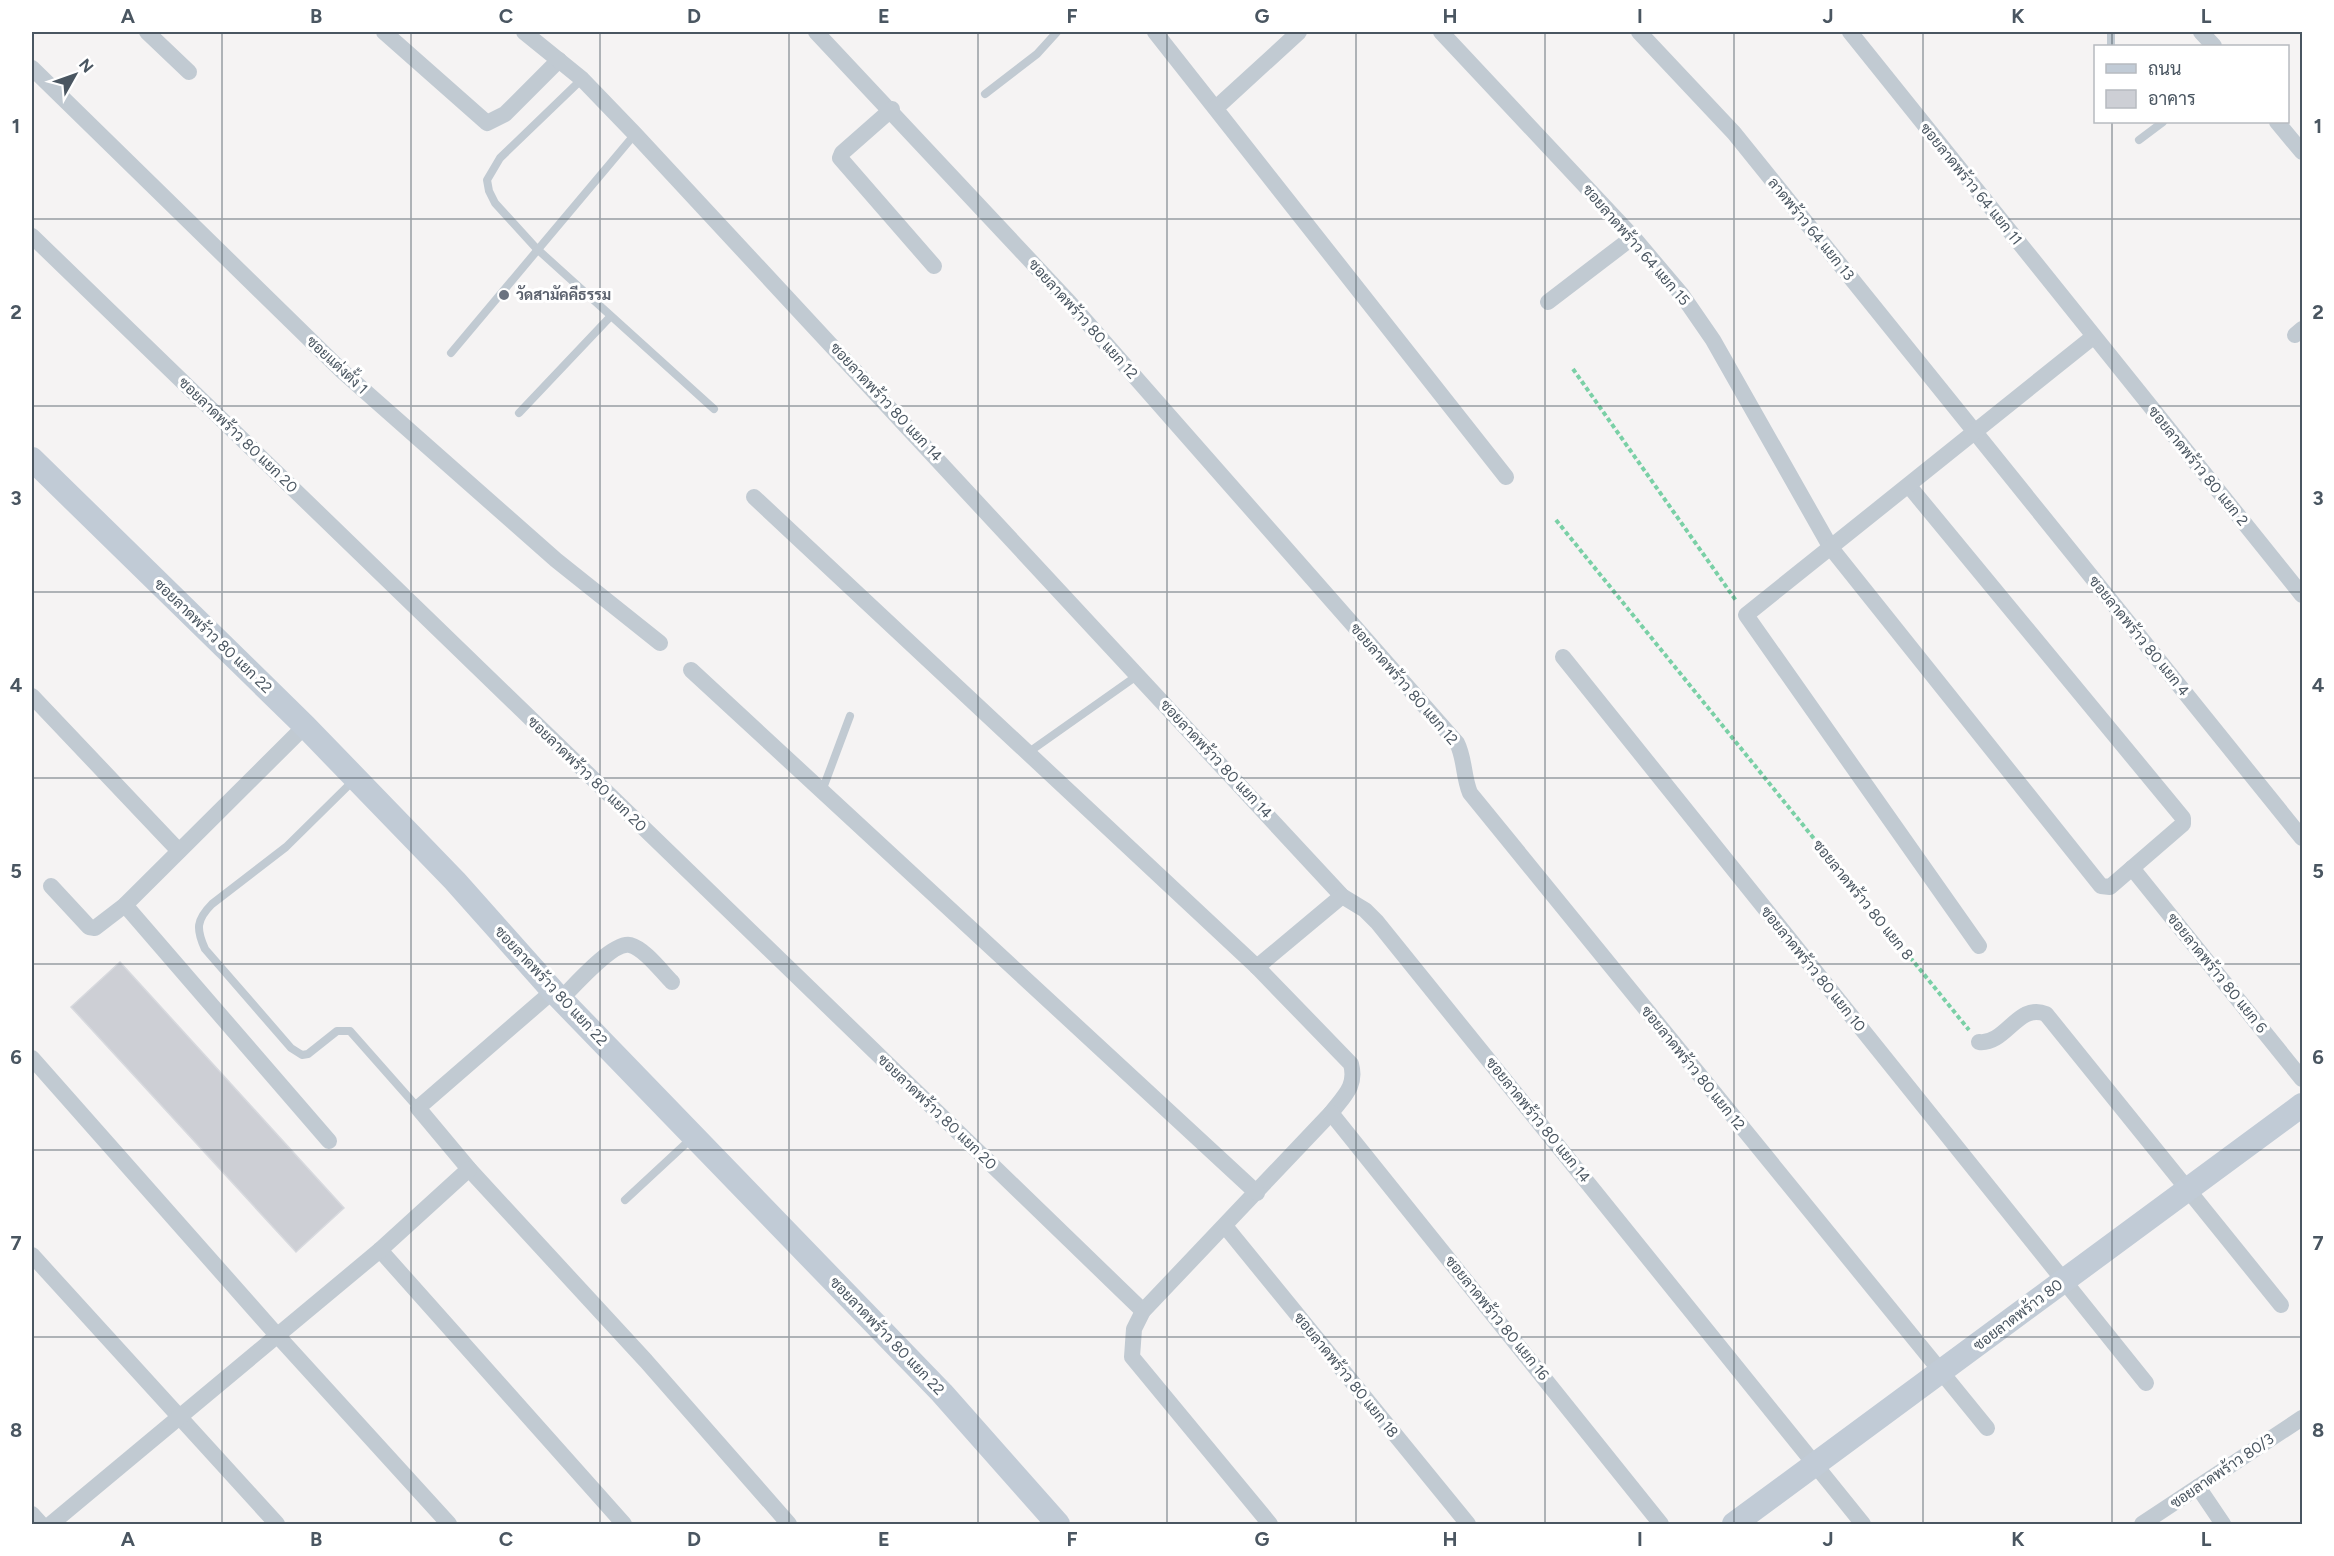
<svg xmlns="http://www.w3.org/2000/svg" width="2334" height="1556" viewBox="0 0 2334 1556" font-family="Figtree,Sarabun,sans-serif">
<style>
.building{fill:#cdcfd5;stroke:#d7d9de;stroke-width:1.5}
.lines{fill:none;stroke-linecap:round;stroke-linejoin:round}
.path{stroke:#7ad0a6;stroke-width:4;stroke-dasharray:4.5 3;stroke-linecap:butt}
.lane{stroke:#c1cad2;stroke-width:8}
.street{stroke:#c1cad2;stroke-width:16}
.secondary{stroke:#c1cbd6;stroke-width:24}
.grid{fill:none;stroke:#4a5661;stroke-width:1.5;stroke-opacity:0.55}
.worship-dot{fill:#6b7280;stroke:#fff;stroke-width:2}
.labels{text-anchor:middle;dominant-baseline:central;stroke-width:6;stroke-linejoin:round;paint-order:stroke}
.street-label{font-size:15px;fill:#4a5661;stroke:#fff}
.worship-label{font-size:15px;font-weight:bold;fill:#5b616d;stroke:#fff;text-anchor:start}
.neatline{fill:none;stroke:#4a5661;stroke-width:2}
.grid-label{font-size:20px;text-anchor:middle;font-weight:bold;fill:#4a5661}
</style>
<rect width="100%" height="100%" fill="#f5f3f3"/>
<!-- building -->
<polygon class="building" points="120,962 344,1208 296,1252 71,1007"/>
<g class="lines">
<!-- path -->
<g class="path">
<polyline points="1573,369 1737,602"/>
<polyline points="1556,520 1969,1030"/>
</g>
<!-- lane -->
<g class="lane">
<polyline points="2111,32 2111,46"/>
<polyline points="582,79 500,158 487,180 489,191 495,203 536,248 714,409"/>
<polyline points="985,94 1037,54 1057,32"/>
<polyline points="2139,140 2163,122"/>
<polyline points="451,353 635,134"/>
<polyline points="519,413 610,317"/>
<polyline points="1029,752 1138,675"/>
<path d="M355 779 286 847 212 904C196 920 196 929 205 949L291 1048 302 1055 308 1054 337 1031H350L418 1108"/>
<polyline points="822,791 850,716"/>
<polyline points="625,1200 693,1137"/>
</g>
<!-- street -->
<g class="street">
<polyline points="147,32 189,72"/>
<polyline points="384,32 487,123 505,114 559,60"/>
<polyline points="524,32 582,79 635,134 1342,896 1365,910 1377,922 1863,1524"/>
<path d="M816 32 1070 303 1457 743C1465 759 1463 776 1470 793L1987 1428"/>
<polyline points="1155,32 1506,477"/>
<polyline points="1441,32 1633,237 1682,295 1713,340 1831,548 2101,886 2110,887 2183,824 2183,818 1909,486"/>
<polyline points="1639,32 1734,133 2302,838"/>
<polyline points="1850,32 2302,595"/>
<polyline points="2201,32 2214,46"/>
<polyline points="32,68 342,371 556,560 660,643"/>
<polyline points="1216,108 1299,32"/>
<polyline points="892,109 842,153 840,158 934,266"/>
<polyline points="2277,122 2302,152"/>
<polyline points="32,236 1143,1311"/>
<polyline points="1548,302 1633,237"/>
<polyline points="2295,335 2302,329"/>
<path d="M754 497 1257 967 1351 1064C1357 1086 1344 1096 1331 1113L1143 1311 1134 1329 1132 1357 1270 1524"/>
<polyline points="1563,657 2146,1383"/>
<polyline points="691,670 1257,1193"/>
<polyline points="32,696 179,851"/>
<polyline points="2132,868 2302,1079"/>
<polyline points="51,886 89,927 95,928 125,905 305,726"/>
<polyline points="125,905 329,1141"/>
<polyline points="1979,946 1746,615 2093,337"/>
<polyline points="1257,967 1342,896"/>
<polyline points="553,991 418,1108 469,1169 646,1361 789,1524"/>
<path d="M561 999C573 987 613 941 630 945 645 949 661 971 672 982"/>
<path d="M1979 1042C2006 1045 2018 1002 2046 1014L2281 1305"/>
<polyline points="32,1058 276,1334 449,1524"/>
<polyline points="1331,1113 1661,1524"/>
<polyline points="1225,1226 1468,1524"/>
<polyline points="380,1250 624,1524"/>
<polyline points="32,1255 277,1524"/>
<polyline points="2198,1487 2223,1524"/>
<polyline points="32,1514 41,1524"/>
<polyline points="51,1524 380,1250 469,1169"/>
<polyline points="2142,1524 2302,1418"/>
</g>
<!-- secondary -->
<g class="secondary">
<polyline points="32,459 305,726 455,881 553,991 942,1393 1058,1524"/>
<polyline points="1734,1524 2302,1105"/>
</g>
</g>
<!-- grid -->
<path class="grid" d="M222 32V1524M411 32V1524M600 32V1524M789 32V1524M978 32V1524M1167 32V1524M1356 32V1524M1545 32V1524M1734 32V1524M1923 32V1524M2112 32V46M2112 122V1524M32 219H2302M32 406H2302M32 592H2302M32 778H2302M32 964H2302M32 1150H2302M32 1337H2302"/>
<!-- markers -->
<circle class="worship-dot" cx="504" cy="295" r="6"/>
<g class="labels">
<!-- street labels -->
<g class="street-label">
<text transform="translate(1971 184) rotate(51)">ซอยลาดพร้าว 64 แยก 11</text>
<text transform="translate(1811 229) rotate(51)">ลาดพร้าว 64 แยก 13</text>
<text transform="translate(1636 245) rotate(49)">ซอยลาดพร้าว 64 แยก 15</text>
<text transform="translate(1083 319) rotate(48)">ซอยลาดพร้าว 80 แยก 12</text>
<text transform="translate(337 365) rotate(43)">ซอยแต่งตั้ง 1</text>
<text transform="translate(886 402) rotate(47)">ซอยลาดพร้าว 80 แยก 14</text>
<text transform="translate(238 435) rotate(44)">ซอยลาดพร้าว 80 แยก 20</text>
<text transform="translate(2198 466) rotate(51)">ซอยลาดพร้าว 80 แยก 2</text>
<text transform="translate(213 636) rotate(44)">ซอยลาดพร้าว 80 แยก 22</text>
<text transform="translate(2139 636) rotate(51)">ซอยลาดพร้าว 80 แยก 4</text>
<text transform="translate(1404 684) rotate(49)">ซอยลาดพร้าว 80 แยก 12</text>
<text transform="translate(1216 759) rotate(47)">ซอยลาดพร้าว 80 แยก 14</text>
<text transform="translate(587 774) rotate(44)">ซอยลาดพร้าว 80 แยก 20</text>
<text transform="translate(1863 900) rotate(51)">ซอยลาดพร้าว 80 แยก 8</text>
<text transform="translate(1813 969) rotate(51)">ซอยลาดพร้าว 80 แยก 10</text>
<text transform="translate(2217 973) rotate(51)">ซอยลาดพร้าว 80 แยก 6</text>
<text transform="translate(551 986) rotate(47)">ซอยลาดพร้าว 80 แยก 22</text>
<text transform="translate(1693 1068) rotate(51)">ซอยลาดพร้าว 80 แยก 12</text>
<text transform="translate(937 1112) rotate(44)">ซอยลาดพร้าว 80 แยก 20</text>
<text transform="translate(1538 1120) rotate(51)">ซอยลาดพร้าว 80 แยก 14</text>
<text transform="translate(2018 1315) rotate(-37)">ซอยลาดพร้าว 80</text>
<text transform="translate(1497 1318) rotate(51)">ซอยลาดพร้าว 80 แยก 16</text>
<text transform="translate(887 1336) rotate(46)">ซอยลาดพร้าว 80 แยก 22</text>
<text transform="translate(1346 1375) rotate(51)">ซอยลาดพร้าว 80 แยก 18</text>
<text transform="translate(2222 1471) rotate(-34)">ซอยลาดพร้าว 80/3</text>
</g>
<!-- worship labels -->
<g class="worship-label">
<text x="516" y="295">วัดสามัคคีธรรม</text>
</g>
</g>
<!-- border -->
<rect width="2334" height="1556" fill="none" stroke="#ffffff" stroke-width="66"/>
<!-- legend -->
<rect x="2094" y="45" width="195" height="78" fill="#ffffff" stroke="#b7bbc0" stroke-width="1.5"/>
<rect x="2106" y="64" width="30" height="9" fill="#c1cbd6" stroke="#b7bbc0" stroke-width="1.5"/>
<text x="2148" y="75" font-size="18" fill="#4a5661">ถนน</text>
<rect x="2106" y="90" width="30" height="18" fill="#cdcfd5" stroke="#b7bbc0" stroke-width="1.5"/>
<text x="2148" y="105" font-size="18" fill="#4a5661">อาคาร</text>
<!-- north arrow -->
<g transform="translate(75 75) rotate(50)" stroke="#ffffff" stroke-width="4.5" paint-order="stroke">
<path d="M0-4.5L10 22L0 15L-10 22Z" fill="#4a5661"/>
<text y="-9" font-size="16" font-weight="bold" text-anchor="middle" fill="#4a5661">N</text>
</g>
<rect x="33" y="33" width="2268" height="1490" class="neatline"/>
<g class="grid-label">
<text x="128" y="23">A</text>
<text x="316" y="23">B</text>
<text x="506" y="23">C</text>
<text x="694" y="23">D</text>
<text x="884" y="23">E</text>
<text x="1072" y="23">F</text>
<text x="1262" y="23">G</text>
<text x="1450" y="23">H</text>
<text x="1640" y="23">I</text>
<text x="1828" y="23">J</text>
<text x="2018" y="23">K</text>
<text x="2206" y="23">L</text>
<text x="16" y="133">1</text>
<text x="2318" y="133">1</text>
<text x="16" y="319">2</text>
<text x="2318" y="319">2</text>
<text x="16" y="505">3</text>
<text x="2318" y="505">3</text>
<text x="16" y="692">4</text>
<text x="2318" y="692">4</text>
<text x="16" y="878">5</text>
<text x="2318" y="878">5</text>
<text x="16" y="1064">6</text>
<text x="2318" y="1064">6</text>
<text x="16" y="1250">7</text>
<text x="2318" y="1250">7</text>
<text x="16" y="1437">8</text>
<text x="2318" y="1437">8</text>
<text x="128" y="1546">A</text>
<text x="316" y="1546">B</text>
<text x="506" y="1546">C</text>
<text x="694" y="1546">D</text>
<text x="884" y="1546">E</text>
<text x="1072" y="1546">F</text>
<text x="1262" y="1546">G</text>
<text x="1450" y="1546">H</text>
<text x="1640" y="1546">I</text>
<text x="1828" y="1546">J</text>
<text x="2018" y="1546">K</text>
<text x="2206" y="1546">L</text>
</g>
</svg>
